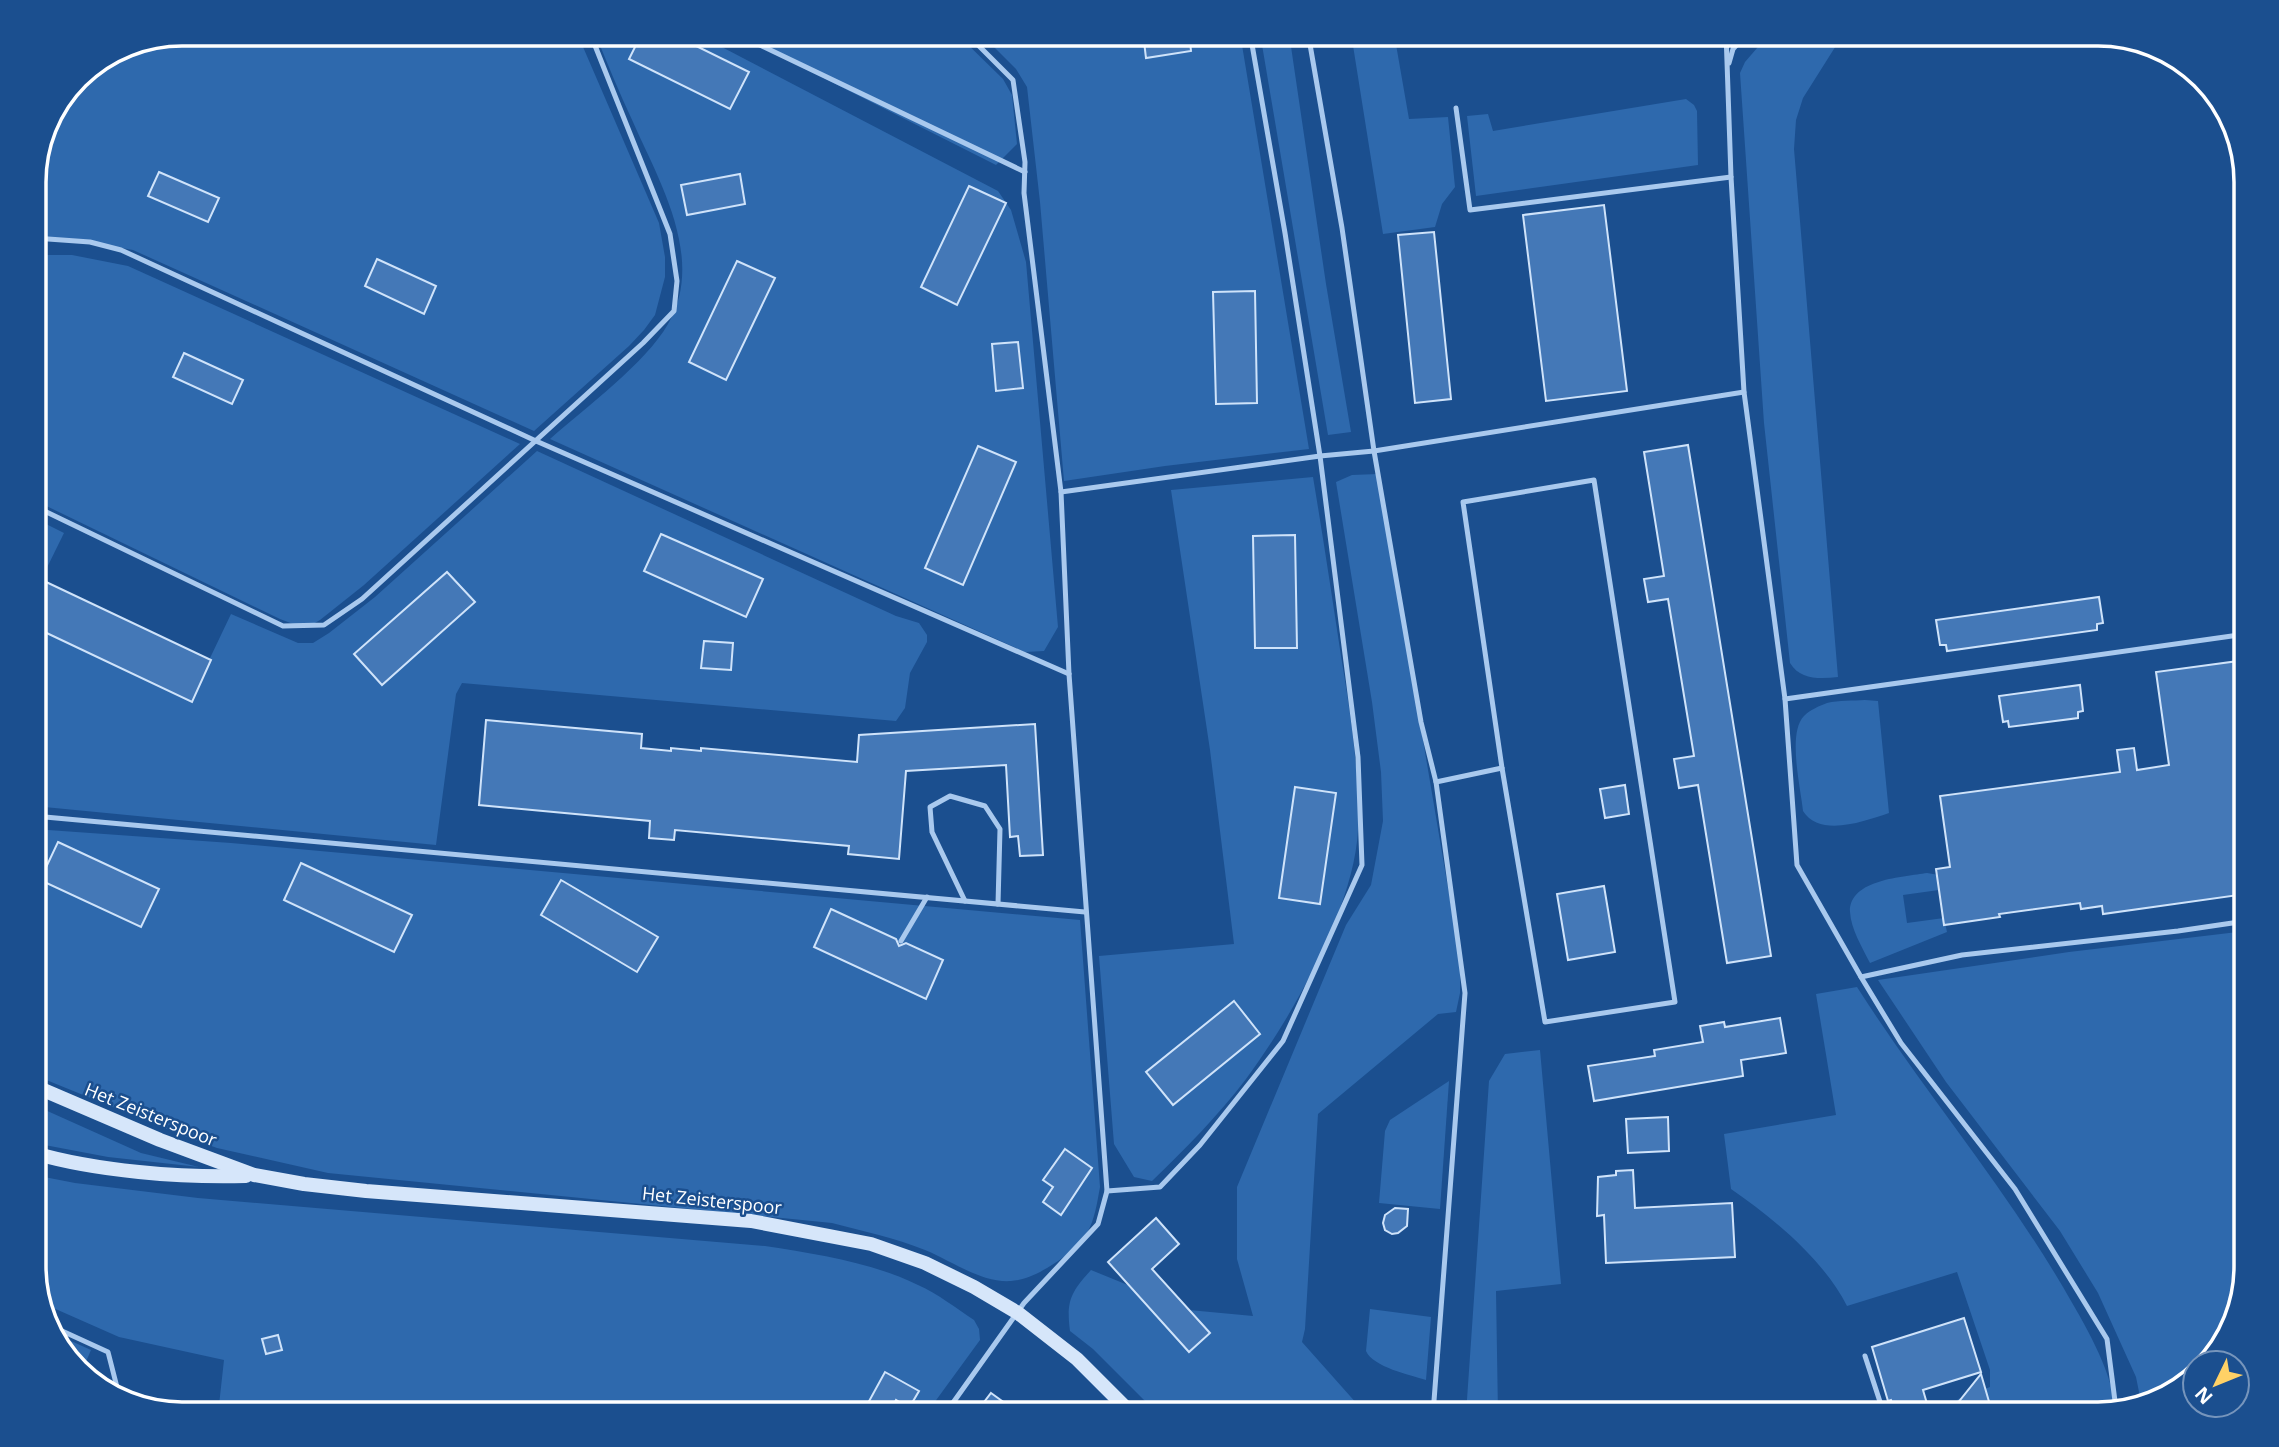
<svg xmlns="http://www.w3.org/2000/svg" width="2279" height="1447" viewBox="0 0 2279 1447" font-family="'Open Sans',sans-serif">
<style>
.green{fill:#2e69ad}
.building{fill:#4478b7;stroke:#cfe3fa;stroke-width:2}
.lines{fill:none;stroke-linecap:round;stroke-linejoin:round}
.lane{stroke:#a9c9ee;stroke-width:5}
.secondary{stroke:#d6e6fa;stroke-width:14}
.labels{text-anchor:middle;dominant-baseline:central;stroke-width:5;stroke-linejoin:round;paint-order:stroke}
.street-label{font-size:18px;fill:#fff;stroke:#1b4f8f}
.rim{fill:none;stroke:#fff;stroke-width:3.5}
</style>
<rect width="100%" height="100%" fill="#1b4f8f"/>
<!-- green -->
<g class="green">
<polygon points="181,33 577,33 659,223 665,257 665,277 655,315 644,330 629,346 534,431 133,250 73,239 34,238 34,172 45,124 77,76 125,44"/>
<path d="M595 33H695L998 191 1011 210 1026 262 1058 627 1044 651 1025 652 550 439C585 408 646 363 668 324 706 259 659 181 633 122 619 92 607 63 595 33Z"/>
<polygon points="734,33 956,33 1003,79 1012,95 1017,144 996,165"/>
<polygon points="980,33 1240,33 1309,449 1165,466 1064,481 1040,202 1027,87 1016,69"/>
<polygon points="1260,33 1289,33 1326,284 1351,432 1328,435"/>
<polygon points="1351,33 1394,33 1409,119 1448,117 1455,187 1442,204 1435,227 1383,234"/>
<path d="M1770 33H1844L1803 98 1796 120 1794 149 1838 677C1820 679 1800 680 1790 663L1764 423 1740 73 1745 62Z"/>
<polygon points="1686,99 1694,105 1697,111 1698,165 1476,196 1467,116 1488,114 1493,131"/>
<polygon points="34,255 72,255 128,266 520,444 364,585 320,620 308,627 301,627 280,619 34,500"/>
<polygon points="537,451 896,616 919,623 927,635 927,642 910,673 905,708 896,721 462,683 456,694 436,845 34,806 34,623 191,698 231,614 298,643 313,643 329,633 375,597"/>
<path d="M1378 474 1460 959V993L1456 1012 1438 1014 1318 1114 1305 1329 1302 1342 1366 1414H1158L1093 1349 1070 1331C1066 1301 1071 1292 1091 1270L1189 1310 1253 1316 1237 1259V1187L1346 925 1371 885 1383 821 1381 772 1372 702 1336 482 1352 475Z"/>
<path d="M1313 477C1323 537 1332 596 1341 656 1350 710 1360 775 1358 830 1354 908 1292 1017 1246 1079 1218 1116 1185 1149 1152 1181L1134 1177 1114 1144 1099 956 1234 944 1210 750 1171 490Z"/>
<polygon points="34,518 64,533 34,594"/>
<path d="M1865 700 1878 701 1889 813C1865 821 1820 838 1803 811 1801 789 1787 733 1804 716 1810 710 1819 706 1827 703 1839 700 1853 701 1865 700Z"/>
<path d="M34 829 231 843 1080 920 1100 1187C1097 1203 1095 1219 1087 1233 1075 1253 1035 1280 1011 1281 981 1283 952 1261 925 1250 895 1238 863 1231 832 1223L328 1173 217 1148 184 1136 34 1075Z"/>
<path d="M1927 873 1945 876 1946 889 1903 895 1907 923 1944 918 1947 932 1870 963C1862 947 1851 929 1850 912 1849 879 1904 877 1927 873Z"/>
<polygon points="2246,931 2246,1266 2221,1348 2205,1363 2195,1363 2195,1372 2171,1394 2141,1402 2136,1377 2098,1293 2060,1231 1946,1082 1878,980 2069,952"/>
<path d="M1857 987C1922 1089 2001 1182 2063 1287 2085 1325 2110 1366 2116 1409L2098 1414H1950L1958 1399 1990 1387V1370L1957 1272 1847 1306C1824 1260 1773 1218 1731 1189L1724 1134 1836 1115 1816 994Z"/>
<polygon points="1540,1050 1561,1284 1496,1291 1498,1414 1466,1414 1489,1081 1505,1054"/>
<polygon points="1449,1081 1440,1209 1379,1203 1385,1131 1390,1120"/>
<polygon points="34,1105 141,1153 199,1167 108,1157 34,1143"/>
<path d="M34 1175 75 1183 198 1198 765 1246C816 1254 871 1262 918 1285 938 1294 956 1308 974 1320L979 1329 980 1340 926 1414H218L224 1360 119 1337 42 1303 34 1275Z"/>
<path d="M1370 1309 1431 1317 1426 1380C1410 1375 1373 1367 1366 1351Z"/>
<polygon points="51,1332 91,1350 82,1371 53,1340"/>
</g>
<!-- building -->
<g class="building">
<polygon points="642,33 670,33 749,72 730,109 629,59"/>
<polygon points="1143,33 1189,33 1191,51 1146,58"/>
<polygon points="159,172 219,198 208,222 148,196"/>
<polygon points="740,174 745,204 687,215 681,185"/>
<polygon points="969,186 1006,203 957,305 921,287"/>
<polygon points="1604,205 1627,391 1546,401 1523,215"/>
<polygon points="1434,232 1451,399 1415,403 1398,235"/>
<polygon points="377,259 436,286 424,314 365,286"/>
<polygon points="737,261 775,278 726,380 689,362"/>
<polygon points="1255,291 1257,403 1216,404 1213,292"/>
<polygon points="1018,342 1023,388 996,391 992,344"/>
<polygon points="184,353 243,380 232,404 173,377"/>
<polygon points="1688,445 1771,956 1727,963 1698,785 1679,788 1674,759 1694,756 1668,599 1648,602 1644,579 1664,576 1644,452"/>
<polygon points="978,446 1016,462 963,585 925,568"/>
<polygon points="661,534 763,579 746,617 644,571"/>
<polygon points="1295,535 1297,648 1255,648 1253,536"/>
<polygon points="447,572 475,602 382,685 354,654"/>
<polygon points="44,581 211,660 192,702 34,627 34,603"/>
<polygon points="2099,597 2103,623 2097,624 2097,630 1947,651 1946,645 1940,645 1936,620"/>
<polygon points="704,641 733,643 731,670 701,668"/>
<polygon points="2246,660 2246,894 2103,914 2102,906 2081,909 2080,903 1999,914 2000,917 1944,925 1936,869 1950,867 1940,796 2120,772 2117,750 2134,748 2137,770 2169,765 2156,672"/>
<polygon points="2080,685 2083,711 2078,712 2078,718 2009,727 2008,721 2003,722 1999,696"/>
<polygon points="486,720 642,734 641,748 671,751 671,748 701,751 701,748 857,762 859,735 1035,724 1043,855 1020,856 1018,836 1010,837 1006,765 906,771 899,859 848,854 849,846 675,830 674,840 649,838 650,821 479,805"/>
<polygon points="1625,785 1629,814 1605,818 1600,789"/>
<polygon points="1295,787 1336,793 1320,904 1279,898"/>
<polygon points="58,842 159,889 141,927 40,880"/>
<polygon points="301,863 412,915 394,952 284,900"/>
<polygon points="561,880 658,937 637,972 541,915"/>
<polygon points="1604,886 1615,952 1568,960 1557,894"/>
<polygon points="831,909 896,939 899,946 906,943 943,960 926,999 814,947"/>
<polygon points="1234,1001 1260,1034 1173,1105 1146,1072"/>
<polygon points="1780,1018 1786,1053 1741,1060 1743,1076 1594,1101 1588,1066 1655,1056 1654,1050 1703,1042 1700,1026 1724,1022 1725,1027"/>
<polygon points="1668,1117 1669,1151 1628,1153 1626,1119"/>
<polygon points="1065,1149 1092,1168 1061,1215 1043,1202 1053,1187 1043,1180"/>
<polygon points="1633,1170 1635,1208 1732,1203 1735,1257 1606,1263 1604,1215 1597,1216 1598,1177 1616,1175 1616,1171"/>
<polygon points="1395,1208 1408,1209 1407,1226 1398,1233 1392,1234 1385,1230 1383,1223 1385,1215"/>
<polygon points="1156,1218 1179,1244 1152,1269 1210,1333 1189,1352 1108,1262"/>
<polygon points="1964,1318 1981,1372 1923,1390 1930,1414 1895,1414 1891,1400 1888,1401 1872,1347"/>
<polygon points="278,1335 282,1350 266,1354 262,1339"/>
<polygon points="885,1372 919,1391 909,1408 896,1400 893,1406 888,1403 882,1414 862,1414"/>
<polygon points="1981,1374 1990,1405 1959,1414 1949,1414"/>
<polygon points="991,1393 1020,1414 975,1414"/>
</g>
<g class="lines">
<!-- lane -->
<g class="lane">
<polyline points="735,33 1025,172"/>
<polyline points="1308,33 1342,228 1374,451 1421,722 1436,782 1465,993 1433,1414"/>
<polyline points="1726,33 1731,177 1744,392 1785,699 1797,865 1861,977 1901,1043 2015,1189 2107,1339 2116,1409"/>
<polyline points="1729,63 1733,49 1747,33"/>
<polyline points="1456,108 1470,210 1731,177"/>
<polyline points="34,238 90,242 121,250 536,441 1069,674"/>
<polygon points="1594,480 1675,1002 1545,1022 1502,768 1463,502"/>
<polyline points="1061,492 1320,456 1374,451 1744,392"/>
<polyline points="34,506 283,626 324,625 362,599 643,343 674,311 677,281 670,234 590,33"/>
<polyline points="1785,699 2246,634"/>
<polyline points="1436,782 1502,768"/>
<polyline points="34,816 1085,912"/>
<polyline points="965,901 932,832 930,807 950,796 985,806 1000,829 998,904"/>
<polyline points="901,941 927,897"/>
<polyline points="1861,977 1962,955 2178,931 2246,921"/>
<polyline points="1107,1191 1160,1187 1200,1145 1283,1041 1362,865 1358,757 1320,456 1285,233 1250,33"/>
<polyline points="49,1325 108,1352 119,1395"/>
<polyline points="1865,1356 1884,1414"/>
<polyline points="945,1414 1024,1303 1098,1224 1107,1191 1069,674 1061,492 1024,193 1025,162 1013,80 966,33"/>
</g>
<!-- secondary -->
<g class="secondary">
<polyline points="34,1086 160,1140 254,1175 304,1184 366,1191 751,1221 871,1244 925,1263 974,1287 1018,1313 1077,1359 1132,1414"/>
<path d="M34 1153C96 1171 181 1178 246 1176"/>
</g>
</g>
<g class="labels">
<!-- street labels -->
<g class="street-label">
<text transform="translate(151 1114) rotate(22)">Het Zeisterspoor</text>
<text transform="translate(712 1200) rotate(6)">Het Zeisterspoor</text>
</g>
</g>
<!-- crop -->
<path d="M0 0H2279V1447H0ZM182 46H2098A136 136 0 0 1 2234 182V1266A136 136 0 0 1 2098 1402H182A136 136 0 0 1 46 1266V182A136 136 0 0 1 182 46Z" fill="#1b4f8f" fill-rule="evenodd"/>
<path class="rim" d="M182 46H2098A136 136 0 0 1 2234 182V1266A136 136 0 0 1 2098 1402H182A136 136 0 0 1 46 1266V182A136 136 0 0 1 182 46Z"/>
<!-- north arrow -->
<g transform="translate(2216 1384) rotate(227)"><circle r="33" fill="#1b4f8f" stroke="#7695bc" stroke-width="2"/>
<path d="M0-5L12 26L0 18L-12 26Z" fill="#ffd166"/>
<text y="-10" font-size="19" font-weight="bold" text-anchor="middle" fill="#ffffff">N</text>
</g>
</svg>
